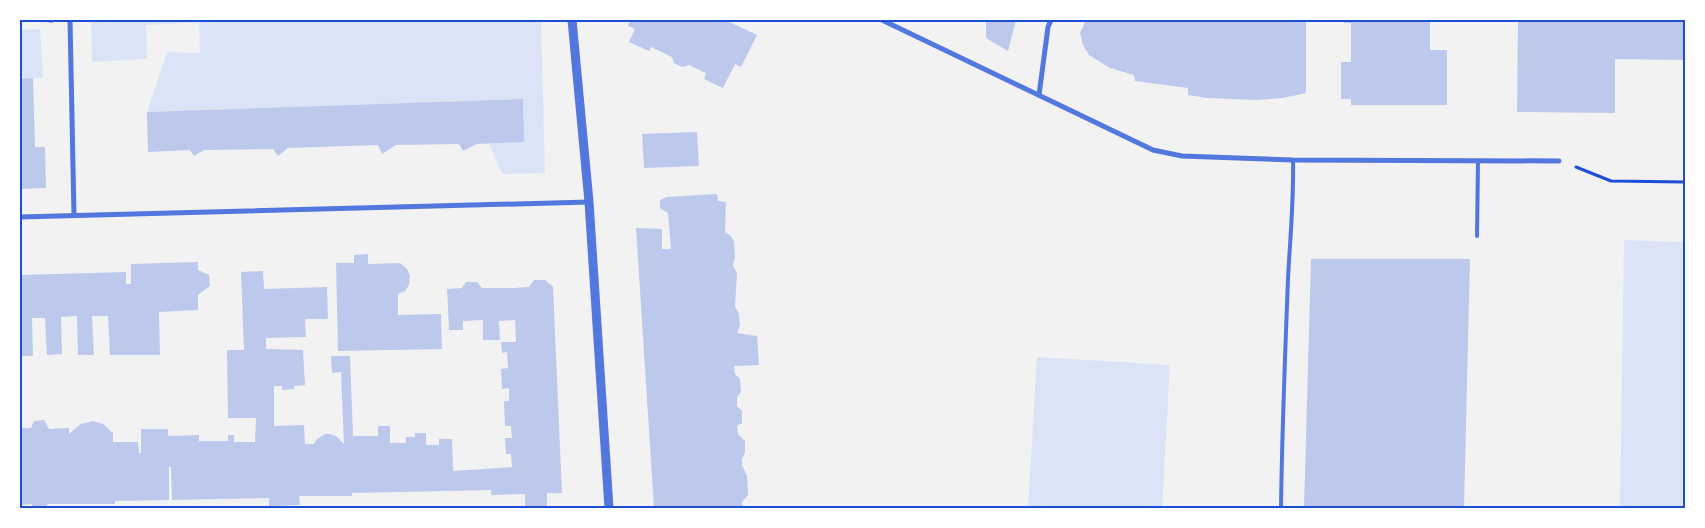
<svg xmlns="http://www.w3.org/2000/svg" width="1705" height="528" viewBox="0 0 1705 528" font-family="'DM Sans',sans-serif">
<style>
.green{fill:#dbe4f7}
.building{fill:#bdc9ec}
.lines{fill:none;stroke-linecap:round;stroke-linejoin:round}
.path{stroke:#1d4ed8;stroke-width:3}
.service{stroke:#5277de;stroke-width:4}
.minor{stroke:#5277de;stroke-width:5}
.tertiary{stroke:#5277de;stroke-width:9}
.neatline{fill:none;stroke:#1d4ed8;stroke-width:2}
</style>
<rect width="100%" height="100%" fill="#f2f2f2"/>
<!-- green -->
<g class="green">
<polygon points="91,20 541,20 545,173 502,174 489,143 522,99 147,112 167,52 200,53 199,22 146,25 147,59 92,62"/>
<polygon points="40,29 43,78 20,79 20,30"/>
<polygon points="1624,240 1685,242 1685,508 1620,508"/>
<polygon points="1037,357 1170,365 1162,508 1028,508"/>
</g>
<!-- building -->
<g class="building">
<polygon points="630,20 725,20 757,35 741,67 735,64 723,88 704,79 706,73 689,65 682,67 674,63 672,57 651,47 649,51 629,42 635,29 628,26"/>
<polygon points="986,20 1016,20 1008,51 986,38"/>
<polygon points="1086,20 1306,20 1306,93 1283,98 1256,100 1207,98 1188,95 1188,88 1135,81 1134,75 1110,68 1089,55 1083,45 1080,33"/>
<polygon points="1344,20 1430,20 1430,50 1447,50 1447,105 1351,105 1351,99 1341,99 1341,62 1351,62 1351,23 1344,23"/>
<polygon points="1518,20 1685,20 1685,60 1615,59 1615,113 1517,112"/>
<polygon points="33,78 35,147 45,147 46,188 20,189 20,79"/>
<polygon points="523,99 524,142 477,144 463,151 459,144 396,145 382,154 378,145 288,148 278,156 273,149 204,150 194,156 190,150 148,152 147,112"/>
<polygon points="697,132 699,166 644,168 642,134"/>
<polygon points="717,194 718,201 726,202 725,232 731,236 734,241 735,257 733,266 737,273 735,307 739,314 740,325 737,333 757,336 759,365 734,366 735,374 740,379 741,392 737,397 737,406 742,411 742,423 737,426 738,434 745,441 745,452 742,459 742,465 747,476 748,495 742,502 743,508 654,508 636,228 662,229 662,249 671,249 668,213 660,208 660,200 667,197"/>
<polygon points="368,254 368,264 400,263 407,269 410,276 409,285 405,291 398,294 398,315 441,314 442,349 338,351 336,263 354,263 354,255"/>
<polygon points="1311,259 1470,259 1464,508 1304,508"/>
<polygon points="198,262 198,270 209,275 210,286 198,295 198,310 159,312 160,355 110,355 108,316 92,316 94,355 78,355 77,316 61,317 62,354 47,355 45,318 32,318 33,356 20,356 20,275 126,272 126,284 131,284 131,264"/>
<polygon points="263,271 264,289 327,287 328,319 305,319 306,337 266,338 266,349 303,350 305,385 294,386 294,389 282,390 282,386 274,386 274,426 304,425 305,444 314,444 316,440 325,434 330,434 336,436 344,444 341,372 332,373 331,356 350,356 353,436 378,436 378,426 390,426 390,443 406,443 406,437 415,437 415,433 426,433 426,445 439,445 439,439 452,439 453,471 512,467 511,454 506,454 505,438 512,438 511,426 505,426 504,401 509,401 509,388 502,389 501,369 508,368 507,352 502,353 501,342 516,342 515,320 499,321 500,340 483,340 483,320 463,321 463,330 449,330 447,289 462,288 466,282 477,282 482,288 513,288 529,287 534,280 545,280 553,287 562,493 547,493 547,507 525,507 525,494 491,495 491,490 352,493 352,496 299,496 300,505 269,506 269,498 172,500 171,467 169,467 169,500 115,501 115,504 48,504 45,508 35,508 31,504 20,505 20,428 31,428 34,421 44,420 49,429 69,428 69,434 81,424 93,421 103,424 113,433 113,442 138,442 139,453 141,453 141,429 168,429 168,436 199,435 199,441 228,441 228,435 234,435 234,442 255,442 256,418 228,418 227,350 244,350 241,272"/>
</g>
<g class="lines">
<!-- path -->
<g class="path">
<polyline points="20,20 40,20"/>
<polyline points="41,20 52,21"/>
<polyline points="1576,167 1611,181 1685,182"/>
</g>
<!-- service -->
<g class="service">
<polyline points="1477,236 1478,161"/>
<path d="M1281 508C1282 431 1285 355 1288 279 1290 239 1294 200 1293 160"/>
</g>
<!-- minor -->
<g class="minor">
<polyline points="70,20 74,215"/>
<polyline points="882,20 1153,150 1182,156 1293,160 1559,161"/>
<polyline points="1039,95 1048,27 1051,20"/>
<polyline points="20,217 589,202"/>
</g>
<!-- tertiary -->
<polyline class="tertiary" points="572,20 589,202 609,508"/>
</g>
<!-- border -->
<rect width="1705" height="528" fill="none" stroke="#ffffff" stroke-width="42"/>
<rect x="21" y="21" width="1663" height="486" class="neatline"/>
</svg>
